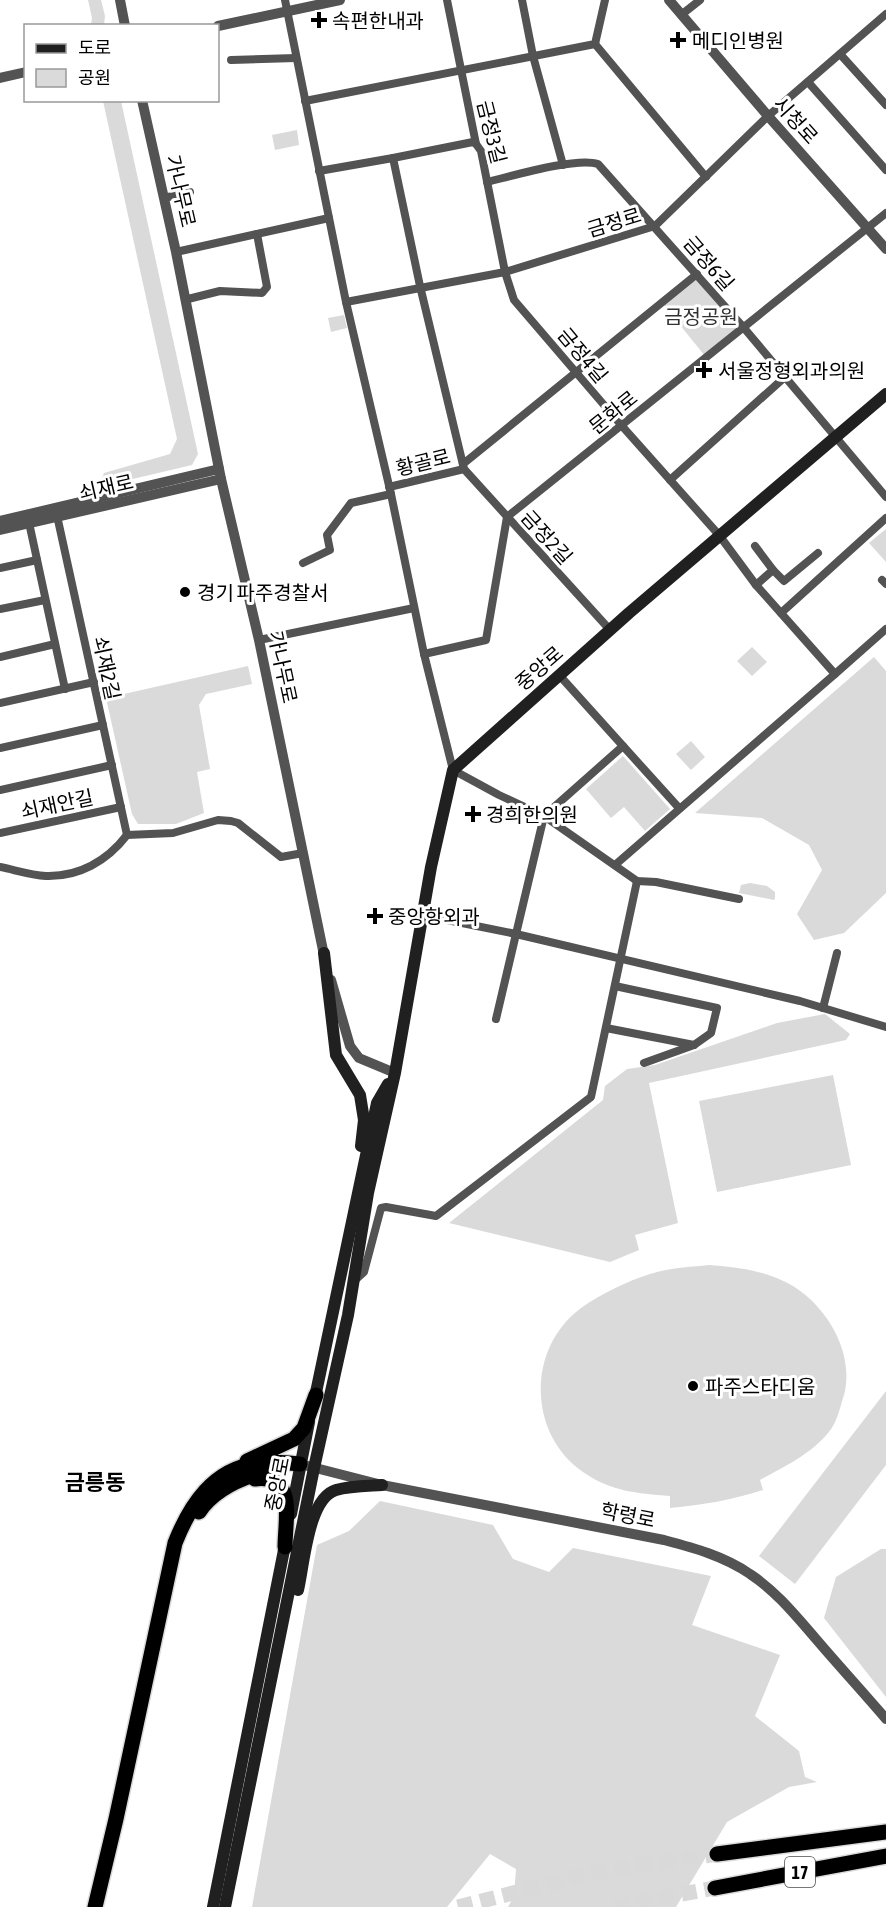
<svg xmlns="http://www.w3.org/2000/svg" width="886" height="1907" viewBox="0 0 886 1907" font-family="'Asap Condensed','Noto Sans KR',sans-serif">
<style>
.green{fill:#dadada}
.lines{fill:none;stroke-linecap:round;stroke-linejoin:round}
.motorway-tunnel{stroke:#d9d9d9;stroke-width:15;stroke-dasharray:15 8;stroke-linecap:butt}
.motorway-casing{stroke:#dbdbdb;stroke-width:18}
.minor{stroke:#535353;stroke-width:8}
.tertiary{stroke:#535353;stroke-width:10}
.secondary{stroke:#202020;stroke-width:12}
.motorway{stroke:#000;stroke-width:15}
.poi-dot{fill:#000;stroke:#fff;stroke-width:2}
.labels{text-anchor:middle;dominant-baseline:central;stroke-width:6;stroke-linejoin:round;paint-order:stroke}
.shield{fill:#fff;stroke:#4c4c4c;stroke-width:1.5}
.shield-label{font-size:18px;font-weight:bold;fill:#000}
.poi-label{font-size:20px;fill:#000;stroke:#fff;text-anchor:start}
.street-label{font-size:20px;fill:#000;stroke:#fff}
.park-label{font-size:20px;fill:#313131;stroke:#fff}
.quarter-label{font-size:22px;font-weight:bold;fill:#000;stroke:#fff}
</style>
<rect width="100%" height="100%" fill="#fff"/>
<!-- green -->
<g class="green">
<polygon points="88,0 101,0 105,16 104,25 91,25 92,18"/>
<polygon points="103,101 121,101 198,454 192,465 103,486 101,482 104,473 170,454 177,439"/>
<polygon points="297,130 299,145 275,150 272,135"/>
<polygon points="696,277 739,328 705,356 663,304"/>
<polygon points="344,315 347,328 331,332 328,318"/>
<polygon points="886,529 886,562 869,543"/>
<polygon points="752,647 767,662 752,676 737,661"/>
<polygon points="874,657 886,671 886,893 844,933 814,940 797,914 822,870 809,845 762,818 695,813"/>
<polygon points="248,666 252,684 206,694 199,705 210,769 197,772 204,813 176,824 138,824 132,814 106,698"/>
<polygon points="691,741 705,757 691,770 676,754"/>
<polygon points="623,756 670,809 645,831 624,807 611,818 586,789"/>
<polygon points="750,883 767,886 775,892 775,898 774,900 739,893 741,885"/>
<polygon points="825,1014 850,1034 846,1040 649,1083 678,1223 635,1235 639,1250 610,1262 449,1223 603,1100 605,1086 627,1069 655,1065 777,1023"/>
<polygon points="833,1075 851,1165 717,1192 699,1101"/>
<path d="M709 1265C738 1267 768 1271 793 1286 827 1307 853 1351 845 1391 844 1396 842 1400 841 1405 838 1415 835 1425 828 1433 810 1455 783 1467 760 1480L763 1490C732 1500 703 1505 670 1508V1496C636 1493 612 1492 583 1472 528 1434 526 1349 581 1308 601 1294 627 1281 650 1274 669 1268 690 1267 709 1265Z"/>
<polygon points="886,1391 886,1465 795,1584 759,1556"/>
<polygon points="380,1501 493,1525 513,1559 549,1572 573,1548 711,1576 692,1625 780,1655 755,1716 799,1751 805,1777 817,1782 789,1787 727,1822 676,1907 508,1907 514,1896 516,1869 490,1854 447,1907 252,1907 317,1545 349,1531"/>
<polygon points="881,1549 886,1549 886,1697 824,1618 836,1577"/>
</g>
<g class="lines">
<!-- motorway-tunnel -->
<g class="motorway-tunnel">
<polyline points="458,1907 596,1872 717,1854"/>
<polyline points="614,1907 715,1888"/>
</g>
<defs>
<g id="motorway">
<polyline points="247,1461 294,1439 304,1428 316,1395"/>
<path d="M255 1479C297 1474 285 1519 285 1547"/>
<path d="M199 1512C216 1487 248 1475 276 1469"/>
<polyline points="717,1854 886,1832"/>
<polyline points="715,1888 886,1856"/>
<path d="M95 1907 116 1819 175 1543C190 1505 213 1469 258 1463 271 1461 286 1463 300 1464"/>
</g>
</defs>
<!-- motorway casing -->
<use href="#motorway" class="motorway-casing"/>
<!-- minor -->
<g class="minor">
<polyline points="285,0 346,302 391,494 424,654 453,770 499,795 544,816 637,881 656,882 739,899"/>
<polyline points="447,0 476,144 481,151 505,272 514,300 622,426 719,535 756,585 835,674 615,865"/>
<polyline points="522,0 533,56 563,165"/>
<polyline points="681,15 700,0"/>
<polyline points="595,44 706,177"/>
<polyline points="840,54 886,105"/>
<polyline points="231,60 296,58"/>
<polyline points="808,82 886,170"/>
<polyline points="305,101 595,44 605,0"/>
<polyline points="393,158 473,142 476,144"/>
<polyline points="319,171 393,158 420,286 464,469 611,631"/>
<path d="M487 182C512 176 576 157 598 164L744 328 886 497"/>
<polyline points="164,198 190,192"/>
<polyline points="176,252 329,218"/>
<polyline points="188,299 220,291 262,293 267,287 257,234"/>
<polyline points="346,302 505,272 655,226 768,116 886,14"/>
<polyline points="463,464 697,274"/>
<polyline points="670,480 786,376"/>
<polyline points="389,487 464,469"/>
<polyline points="56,511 127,835"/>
<polyline points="28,518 65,689"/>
<polyline points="755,546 773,570 756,585"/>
<polyline points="303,563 330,550 327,535 351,503 391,494"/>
<polyline points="0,568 37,560"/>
<polyline points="773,570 784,581 818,553"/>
<polyline points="882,580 886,584"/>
<polyline points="0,609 45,600"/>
<polyline points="781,613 886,518"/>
<polyline points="259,640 414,608"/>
<polyline points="424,654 486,640 507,517 886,213"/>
<polyline points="0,657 55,644"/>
<polyline points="835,674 886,629"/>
<polyline points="560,676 623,746 544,816 516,934 800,1001 886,1027"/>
<polyline points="0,703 94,682"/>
<polyline points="623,746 679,808"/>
<polyline points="0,748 103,725"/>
<polyline points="0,790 112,765"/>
<polyline points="0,833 121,807"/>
<path d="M0 867C15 870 31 875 46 876 79 877 107 861 127 835L173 833 218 820 231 821 238 823 281 857 303 853"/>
<polyline points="422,915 516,934 496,1019"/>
<polyline points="615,986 717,1008 711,1033 694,1045 644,1063"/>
<polyline points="823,1008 837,953"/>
<polyline points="606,1028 694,1045"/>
<polyline points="354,1281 364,1272 381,1208 386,1207 436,1216 591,1097 637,881"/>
</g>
<!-- tertiary -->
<g class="tertiary">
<polyline points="120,0 125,26"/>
<polyline points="669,0 768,116 886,249"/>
<polyline points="218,26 340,0"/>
<polyline points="0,78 26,72"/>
<polyline points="142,100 176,252 221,479 259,640 325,960"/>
<polyline points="0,521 219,469"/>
<polyline points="0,530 221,479"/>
<polyline points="331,980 350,1046 359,1058 395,1073"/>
<path d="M300 1464 382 1485 664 1540C694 1548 724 1556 750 1574 776 1591 796 1616 816 1639 839 1666 863 1692 886 1719"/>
</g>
<!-- secondary -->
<g class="secondary">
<polyline points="324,953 336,1055 360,1095 364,1120 361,1146"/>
<polyline points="314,1402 377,1103 388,1084"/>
<polyline points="291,1514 309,1422"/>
<path d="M298 1590C304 1565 308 1498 336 1490 350 1486 367 1486 382 1485"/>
<polyline points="213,1907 286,1540"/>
<polyline points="225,1907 314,1468 348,1315 368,1193 395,1073 431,867 453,770 629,613 886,394"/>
</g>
<!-- motorway -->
<use href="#motorway" class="motorway"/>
</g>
<!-- markers -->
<g class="poi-dot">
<path d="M316 11h6v6h6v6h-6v6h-6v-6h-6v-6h6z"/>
<path d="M675 31h6v6h6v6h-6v6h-6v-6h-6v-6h6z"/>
<path d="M701 361h6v6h6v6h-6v6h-6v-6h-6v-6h6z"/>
<circle cx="185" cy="592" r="6"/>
<path d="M470 805h6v6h6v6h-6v6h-6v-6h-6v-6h6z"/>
<path d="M372 907h6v6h6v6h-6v6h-6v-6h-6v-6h6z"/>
<circle cx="693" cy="1386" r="6"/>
</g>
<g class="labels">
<!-- shield labels -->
<rect class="shield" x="785" y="1857" width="30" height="30" rx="4.5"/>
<g class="shield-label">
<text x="800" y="1872">17</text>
</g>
<!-- poi labels -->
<g class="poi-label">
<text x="332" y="20">속편한내과</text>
<text x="692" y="40">메디인병원</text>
<text x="718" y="370">서울정형외과의원</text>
<text x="197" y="592">경기 파주경찰서</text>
<text x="486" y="814">경희한의원</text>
<text x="388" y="916">중앙항외과</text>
<text x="705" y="1386">파주스타디움</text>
</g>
<!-- street labels -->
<g class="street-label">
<text transform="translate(796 120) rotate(48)">시청로</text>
<text transform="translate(492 132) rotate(76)">금정3길</text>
<text transform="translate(181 191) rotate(77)">가나무로</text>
<text transform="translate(614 222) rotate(-17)">금정로</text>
<text transform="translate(709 263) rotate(49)">금정6길</text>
<text transform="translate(583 355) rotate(50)">금정4길</text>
<text transform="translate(613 412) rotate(-39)">문화로</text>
<text transform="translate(423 462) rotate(-14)">황골로</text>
<text transform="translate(106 487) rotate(-13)">쇠재로</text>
<text transform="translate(547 537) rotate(48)">금정2길</text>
<text transform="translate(283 667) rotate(78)">가나무로</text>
<text transform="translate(107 668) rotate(78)">쇠재2길</text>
<text transform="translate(539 668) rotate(-41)">중앙로</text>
<text transform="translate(57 804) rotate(-12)">쇠재안길</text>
<text transform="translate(277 1484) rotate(-79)">중앙로</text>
<text transform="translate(628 1515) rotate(11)">학령로</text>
</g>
<!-- park labels -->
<g class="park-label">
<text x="701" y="316">금정공원</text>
</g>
<!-- quarter labels -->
<g class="quarter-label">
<text x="95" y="1482">금릉동</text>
</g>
</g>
<!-- legend -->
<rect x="24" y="24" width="195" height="78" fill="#ffffff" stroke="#999999" stroke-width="1.5"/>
<rect x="36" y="44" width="30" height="9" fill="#202020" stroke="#999999" stroke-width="1.5"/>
<text x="78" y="54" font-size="18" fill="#000000">도로</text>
<rect x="36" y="69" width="30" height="18" fill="#dadada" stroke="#999999" stroke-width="1.5"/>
<text x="78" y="84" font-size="18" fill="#000000">공원</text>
</svg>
